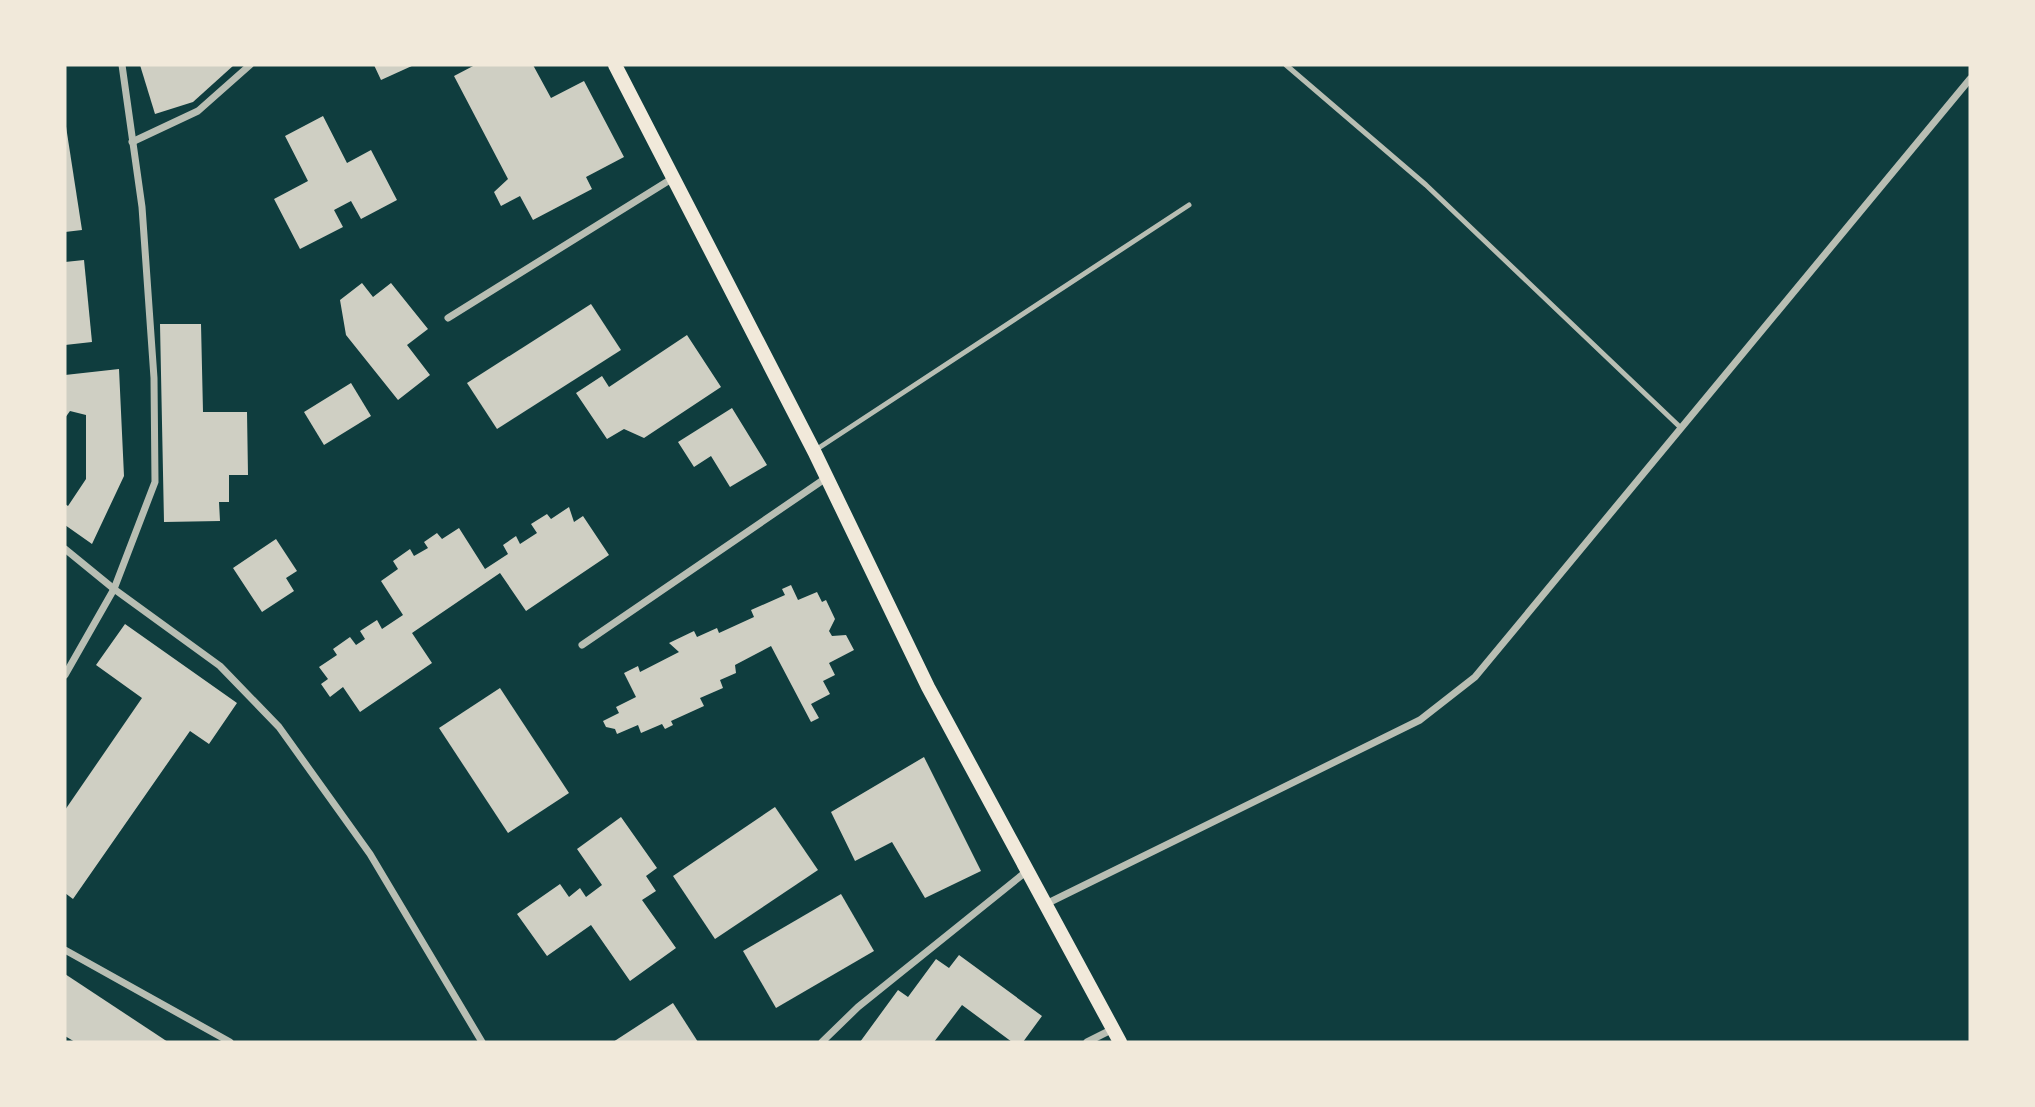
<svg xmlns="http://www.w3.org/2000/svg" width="2035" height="1107" viewBox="0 0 2035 1107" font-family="'Archivo Narrow',sans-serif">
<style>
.building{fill:#cfcfc3}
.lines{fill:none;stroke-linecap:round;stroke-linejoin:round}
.service{stroke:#b8beb3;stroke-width:5}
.minor{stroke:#b8beb3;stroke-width:7}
.secondary{stroke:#f1e9da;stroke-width:14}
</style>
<rect width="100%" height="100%" fill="#0f3d3e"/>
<!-- building -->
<g class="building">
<polygon points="140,65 234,65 193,102 155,114"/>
<polygon points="374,65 414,65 381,80"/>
<polygon points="475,65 533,65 551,98 584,81 624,157 586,177 592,189 533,220 520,196 501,206 494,192 508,179 454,76"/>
<polygon points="323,116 347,163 371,150 397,200 361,219 351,201 334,210 343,227 300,249 274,199 308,181 285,136"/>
<polygon points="65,120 82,230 65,232"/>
<polygon points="84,260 92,342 65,345 65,262"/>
<polygon points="362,283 373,297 391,283 428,329 407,345 430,375 398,400 346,335 340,300"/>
<polygon points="591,304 621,350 497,429 467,383"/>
<polygon points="160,324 201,324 203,412 247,412 248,475 229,475 229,502 219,502 220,521 164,522"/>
<polygon points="687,335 721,387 644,438 624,429 607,439 576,393 602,376 609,387"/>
<polygon points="119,369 124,476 92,544 65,525 65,504 68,506 86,479 86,415 70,411 65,418 65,375"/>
<polygon points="351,383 371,416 324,445 304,412"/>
<polygon points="732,408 767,465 730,487 711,456 694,467 678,442"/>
<polygon points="569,507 574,522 583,516 609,555 526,611 500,573 412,633 432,663 360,712 343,687 330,697 321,684 328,679 319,667 337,655 333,649 350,637 356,645 365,639 360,631 377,620 382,629 403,615 381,581 398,569 393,561 410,549 414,556 428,548 424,542 437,533 442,539 459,528 485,569 508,554 503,545 516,536 520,544 537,533 531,524 547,514 551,519"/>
<polygon points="276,539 297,571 286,578 294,591 262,612 233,568"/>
<polygon points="791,585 798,600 817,592 822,602 826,600 835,619 829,631 832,636 846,635 854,650 829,663 835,675 823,681 830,694 811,704 819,718 811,722 771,646 735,665 736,673 720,680 723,688 700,698 704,706 671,721 673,725 665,729 662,724 641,733 638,725 617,734 615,729 606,727 603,721 619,713 616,707 636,697 624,673 638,666 640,672 679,652 669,643 694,631 697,637 717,628 719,633 754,617 751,610 785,595 782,589"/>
<polygon points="125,624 237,703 209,744 190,731 73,899 65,893 65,810 142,698 96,665"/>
<polygon points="500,688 569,793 508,833 439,728"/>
<polygon points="924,757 981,871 925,898 892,842 855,861 831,812"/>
<polygon points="775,807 818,870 715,939 673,876"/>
<polygon points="621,817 657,868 646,876 656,891 642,900 676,948 630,981 591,925 547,956 517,914 560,884 569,897 580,888 586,897 602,885 577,849"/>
<polygon points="841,894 874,951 776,1008 743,951"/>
<polygon points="959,955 1042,1016 1023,1042 1012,1042 962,1005 934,1042 860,1042 898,990 908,997 936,959 949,968"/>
<polygon points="65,974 168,1042 75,1042 65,1036"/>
<polygon points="673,1003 698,1042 613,1042"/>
</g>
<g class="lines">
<!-- service -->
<g class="service">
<polyline points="1286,65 1426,185 1681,428"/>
<polyline points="814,451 1189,205"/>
</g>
<!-- minor -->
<g class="minor">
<polyline points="132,142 198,111 250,65"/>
<polyline points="448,318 673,178"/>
<polyline points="65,549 114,589 220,666 279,727 370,854 482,1042"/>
<polyline points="582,645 826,478"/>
<polyline points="65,675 114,589 155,482 154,378 142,207 122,65"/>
<polyline points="1046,904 1420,720 1475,677 1970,79"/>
<polyline points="65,950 230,1042"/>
<polyline points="822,1042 858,1007 1027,871"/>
<polyline points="1087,1042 1113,1029"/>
</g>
<!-- secondary -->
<polyline class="secondary" points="615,65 814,451 928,687 1120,1042"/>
</g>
<!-- border -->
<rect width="2035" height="1107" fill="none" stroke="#f1e9da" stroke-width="133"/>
</svg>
